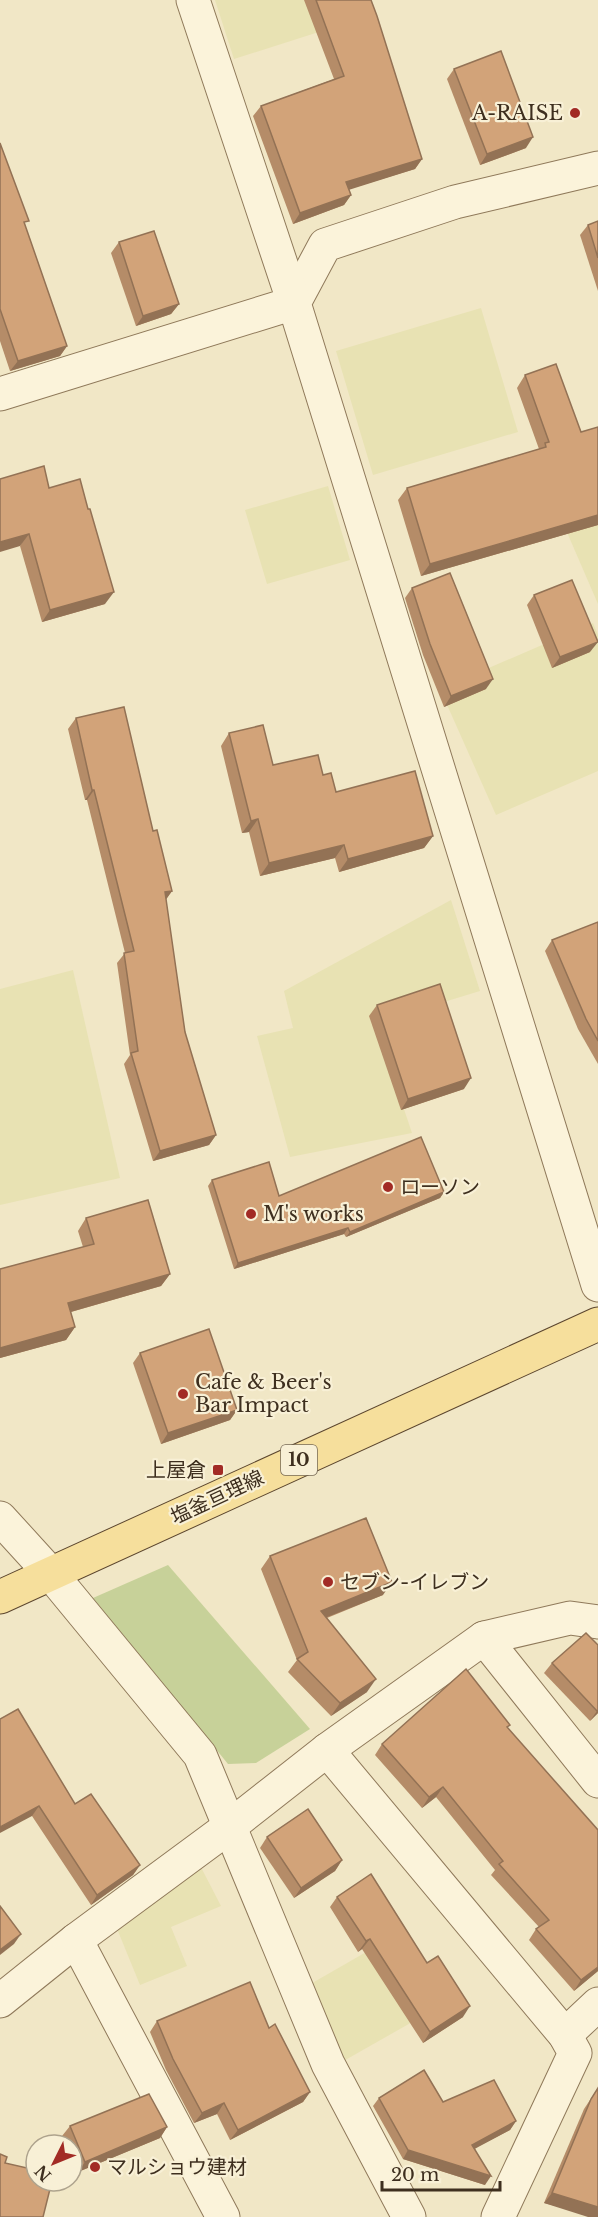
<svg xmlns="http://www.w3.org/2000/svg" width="598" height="2217" viewBox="0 0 598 2217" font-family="'Libre Baskerville','Noto Sans JP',serif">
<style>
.farmland{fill:#e8e2b3}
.green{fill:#c7d199}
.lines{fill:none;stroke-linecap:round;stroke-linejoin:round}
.minor-casing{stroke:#8f795a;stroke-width:35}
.major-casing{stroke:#5c462e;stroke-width:35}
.minor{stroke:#fbf3da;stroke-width:33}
.major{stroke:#f6df9c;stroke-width:33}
.wall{fill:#b58c68}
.shaded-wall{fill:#937255}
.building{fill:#d2a379;stroke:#937255;stroke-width:1.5}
.poi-dot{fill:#a22b25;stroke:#f8f0d6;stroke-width:2}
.labels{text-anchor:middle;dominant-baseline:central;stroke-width:4.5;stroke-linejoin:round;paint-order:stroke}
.shield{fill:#f8f0d6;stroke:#766956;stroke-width:1.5}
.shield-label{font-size:18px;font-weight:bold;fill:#3e2f1f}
.poi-label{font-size:20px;fill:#3e2f1f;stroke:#f8f0d6;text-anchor:start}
.street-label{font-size:20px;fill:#3e2f1f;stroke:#f8f0d6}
</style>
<rect width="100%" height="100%" fill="#f1e7c6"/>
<!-- farmland -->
<g class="farmland">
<polygon points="215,0 315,0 325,30 234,59"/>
<polygon points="481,308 518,432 373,475 336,351"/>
<polygon points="328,486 350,560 267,584 245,510"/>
<polygon points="598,516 598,604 566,530"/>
<polygon points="593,623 598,635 598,771 496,815 440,689"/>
<polygon points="451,900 480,991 375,1023 412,1133 290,1157 257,1036 293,1028 284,991"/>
<polygon points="73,970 120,1178 0,1205 0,989"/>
<polygon points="191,1848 221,1906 171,1927 187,1966 140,1985 111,1914"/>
<polygon points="375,1947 414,2021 340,2063 307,1986"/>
</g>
<!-- green -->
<polygon class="green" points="168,1565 310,1729 256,1763 228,1764 93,1598"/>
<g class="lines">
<defs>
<g id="minor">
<polyline points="598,168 455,202 325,245 294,303 598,1285"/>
<polyline points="0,394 294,303 193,0"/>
<polyline points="0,1518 51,1574 200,1755 328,2064 409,2217"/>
<polyline points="484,1638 598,1781"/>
<polyline points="327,1750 565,2035 575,2053 498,2217"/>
<polyline points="76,1940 223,2217"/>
<polyline points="0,2001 76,1940 229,1827 327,1750 484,1638 570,1618 598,1622"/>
<polyline points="565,2035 598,2004"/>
</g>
<polyline id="major" points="0,1597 598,1324"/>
</defs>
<!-- minor casing -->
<use href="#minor" class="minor-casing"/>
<!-- major casing -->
<use href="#major" class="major-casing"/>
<!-- minor -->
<use href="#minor" class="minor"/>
<!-- major -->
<use href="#major" class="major"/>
</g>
<!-- wall -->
<g class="wall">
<polygon points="304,0 371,0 422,159 415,169 349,189 351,195 344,205 293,224 253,116 261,106 334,79"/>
<polygon points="454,69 526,148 480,165 447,79"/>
<polygon points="0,143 25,225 67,346 60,356 10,371 0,341"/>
<polygon points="598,221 598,291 580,235 588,225"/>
<polygon points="119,242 179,304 171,314 136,326 111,253"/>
<polygon points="525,375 581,432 598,427 598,525 421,576 398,500 407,488 539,449 517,388"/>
<polygon points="49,488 105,604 42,622 20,546"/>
<polygon points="412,588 486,689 444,707 423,655 405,598"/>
<polygon points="534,595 590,652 552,668 527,605"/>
<polygon points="76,718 153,831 172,891 166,899 185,1032 216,1135 209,1145 153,1161 124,1064 130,1055 117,963 125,953 87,800 85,800 68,729"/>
<polygon points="229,733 273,765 323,775 336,792 433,836 424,848 339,872 335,858 260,876 249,832 242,833 221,746"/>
<polygon points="598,922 598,1064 578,1029 545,951 552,940"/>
<polygon points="377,1005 464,1089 401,1110 369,1016"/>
<polygon points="212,1180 279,1196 444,1192 440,1198 346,1237 344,1234 234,1269 208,1186"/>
<polygon points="148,1200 170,1274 161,1286 71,1312 75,1327 66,1340 0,1358 0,1269 83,1247 78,1231 86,1218"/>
<polygon points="140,1353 237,1410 230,1420 161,1444 133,1363"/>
<polygon points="270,1556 383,1595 327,1618 367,1692 331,1716 288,1672 297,1660 261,1569"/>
<polygon points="598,1645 598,1713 590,1721 544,1673 552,1663"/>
<polygon points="0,1719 75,1804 140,1865 133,1875 91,1905 32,1816"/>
<polygon points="507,1728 598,1971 574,1991 529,1940 536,1929 539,1927 491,1875 495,1870 436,1797 422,1808 375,1755 382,1744"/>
<polygon points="267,1837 342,1860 335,1871 294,1898 260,1848"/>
<polygon points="337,1897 427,1963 463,2017 423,2043 362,1949 358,1952 330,1907"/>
<polygon points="157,2021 269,2028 310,2092 303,2102 230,2140 217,2114 194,2123 166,2070 150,2032"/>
<polygon points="598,2088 598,2217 544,2203 584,2109"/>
<polygon points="379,2098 443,2102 516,2121 510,2130 475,2148 485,2185 403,2159 373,2106"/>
<polygon points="70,2126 167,2127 160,2138 78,2172 72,2159 72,2145 66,2145 62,2136"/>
</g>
<!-- shaded-wall -->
<g class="shaded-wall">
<polygon points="533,137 526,148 480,165 487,154"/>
<polygon points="422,159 415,169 339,193 346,182"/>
<polygon points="351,195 344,205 293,224 300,213"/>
<polygon points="179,304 171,314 136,326 143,316"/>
<polygon points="67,346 60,356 10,371 18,361"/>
<polygon points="598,515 598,525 421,576 430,564"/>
<polygon points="29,534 20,546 0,552 0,542"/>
<polygon points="114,592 105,604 42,622 50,610"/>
<polygon points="598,642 590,652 552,668 560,657"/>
<polygon points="493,679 486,689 444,707 451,696"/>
<polygon points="92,790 94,790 87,800 85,800"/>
<polygon points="258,819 249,832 242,833 251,821"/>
<polygon points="433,836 424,848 339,872 348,859"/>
<polygon points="344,845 335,858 260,876 269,863"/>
<polygon points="172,891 165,901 165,892"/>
<polygon points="471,1078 464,1089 401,1110 408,1099"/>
<polygon points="216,1135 209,1145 153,1161 160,1151"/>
<polygon points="444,1192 440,1198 346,1237 350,1232"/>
<polygon points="348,1228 344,1234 234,1269 238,1263"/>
<polygon points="170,1274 161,1286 60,1315 68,1303"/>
<polygon points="75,1327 66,1340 0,1358 0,1348"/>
<polygon points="237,1410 230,1420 161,1444 168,1433"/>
<polygon points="392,1582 383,1595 312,1623 321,1611"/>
<polygon points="376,1679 367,1692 331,1716 340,1703"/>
<polygon points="598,1710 598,1713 590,1721 597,1711"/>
<polygon points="443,1787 436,1797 422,1808 429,1797"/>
<polygon points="39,1806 32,1816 0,1833 0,1827"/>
<polygon points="342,1860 335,1871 294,1898 301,1888"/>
<polygon points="140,1865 133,1875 91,1905 97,1895"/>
<polygon points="21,1934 14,1944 0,1955 0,1950"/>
<polygon points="370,1939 362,1949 358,1952 366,1941"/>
<polygon points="598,1967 598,1971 574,1991 581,1980"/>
<polygon points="470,2006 463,2017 423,2043 430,2032"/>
<polygon points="310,2092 303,2102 230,2140 238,2130"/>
<polygon points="224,2103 217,2114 194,2123 202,2113"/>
<polygon points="516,2121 510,2130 467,2153 472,2145"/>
<polygon points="167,2127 160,2138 78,2172 85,2162"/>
<polygon points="408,2150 491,2176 485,2185 403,2159"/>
<polygon points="552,2193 598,2207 598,2217 588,2217 544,2203"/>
</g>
<!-- building -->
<g class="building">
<polygon points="316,0 371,0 377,16 422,159 346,182 351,195 300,213 261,106 344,76"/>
<polygon points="501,51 533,137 487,154 454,69"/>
<polygon points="0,143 29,221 24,222 67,346 18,361 0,309"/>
<polygon points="598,221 598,258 588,225"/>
<polygon points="154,231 179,304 143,316 119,242"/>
<polygon points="556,364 581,432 598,427 598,515 430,564 407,488 546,447 545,443 549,442 525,375"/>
<polygon points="44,466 49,488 80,479 88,509 90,509 114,592 50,610 29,534 0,542 0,479"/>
<polygon points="450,573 493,679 451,696 430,644 412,588"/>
<polygon points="572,580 598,642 560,657 534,595"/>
<polygon points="124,707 153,831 157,830 172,891 165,892 185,1032 216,1135 160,1151 131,1053 138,1051 124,953 134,951 94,790 92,790 76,718"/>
<polygon points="263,725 273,765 318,755 323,775 331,773 336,792 415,771 433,836 348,859 344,845 269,863 258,819 251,821 229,733"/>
<polygon points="598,922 598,1041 586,1019 552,940"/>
<polygon points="440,984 471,1078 408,1099 377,1005"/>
<polygon points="421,1137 444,1192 350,1232 348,1228 238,1263 212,1180 269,1162 279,1196"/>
<polygon points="148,1200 170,1274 68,1303 75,1327 0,1348 0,1269 94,1244 86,1218"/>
<polygon points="209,1329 237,1410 168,1433 140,1353"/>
<polygon points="366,1518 392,1582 321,1611 376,1679 340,1703 297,1659 308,1652 270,1556"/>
<polygon points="586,1633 598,1645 598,1710 597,1711 552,1663"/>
<polygon points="466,1669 510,1725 507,1727 598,1830 598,1967 581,1980 536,1929 549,1920 499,1864 503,1861 443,1787 429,1797 382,1744"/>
<polygon points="18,1709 75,1804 91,1794 140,1865 97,1895 39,1806 0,1827 0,1719"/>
<polygon points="308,1809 342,1860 301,1888 267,1837"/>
<polygon points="371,1874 427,1963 438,1956 470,2006 430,2032 370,1939 366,1941 337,1897"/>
<polygon points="0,1906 21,1934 0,1950"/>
<polygon points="250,1982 269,2028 275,2024 310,2092 238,2130 224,2103 202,2113 173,2059 157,2021"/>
<polygon points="424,2070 443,2102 494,2080 516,2121 472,2145 491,2176 408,2150 379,2098"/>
<polygon points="598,2088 598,2207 552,2193 591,2099"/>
<polygon points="149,2094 167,2127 85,2162 70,2126"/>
<polygon points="0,2154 7,2157 5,2163 36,2170 36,2181 52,2181 43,2217 0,2217"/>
</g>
<!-- markers -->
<g class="poi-dot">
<circle cx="575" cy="113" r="6"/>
<circle cx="388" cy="1187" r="6"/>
<circle cx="251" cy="1214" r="6"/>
<circle cx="183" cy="1394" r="6"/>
<rect x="212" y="1464" width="12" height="12" rx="3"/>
<circle cx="328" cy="1582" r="6"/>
<circle cx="95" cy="2167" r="6"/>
</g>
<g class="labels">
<!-- shield labels -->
<rect class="shield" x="281" y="1445" width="36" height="30" rx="4.5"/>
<g class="shield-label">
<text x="299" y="1460">10</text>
</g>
<!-- poi labels -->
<g class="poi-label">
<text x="563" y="113" text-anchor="end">A-RAISE</text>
<text x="400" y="1187">ローソン</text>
<text x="263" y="1214">M's works</text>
<text x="195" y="1382">Cafe &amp; Beer's<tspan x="195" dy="23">Bar Impact</tspan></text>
<text x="206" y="1470" text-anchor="end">上屋倉</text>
<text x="340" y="1582">セブン-イレブン</text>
<text x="107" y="2167">マルショウ建材</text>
</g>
<!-- street labels -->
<g class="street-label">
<text transform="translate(217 1497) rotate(-25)">塩釜亘理線</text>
</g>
</g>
<!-- north arrow -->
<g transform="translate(54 2163) rotate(227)"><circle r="28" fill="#f8f0d6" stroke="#aea38d" stroke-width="1.5"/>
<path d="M0-4.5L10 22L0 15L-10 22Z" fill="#a22b25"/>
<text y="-9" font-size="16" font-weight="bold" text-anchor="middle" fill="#3e2f1f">N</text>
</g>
<!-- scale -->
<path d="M382 2181v9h118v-9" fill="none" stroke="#3e2f1f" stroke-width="3"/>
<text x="391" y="2181" font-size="18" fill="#3e2f1f" stroke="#f8f0d6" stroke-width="4.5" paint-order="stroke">20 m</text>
</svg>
